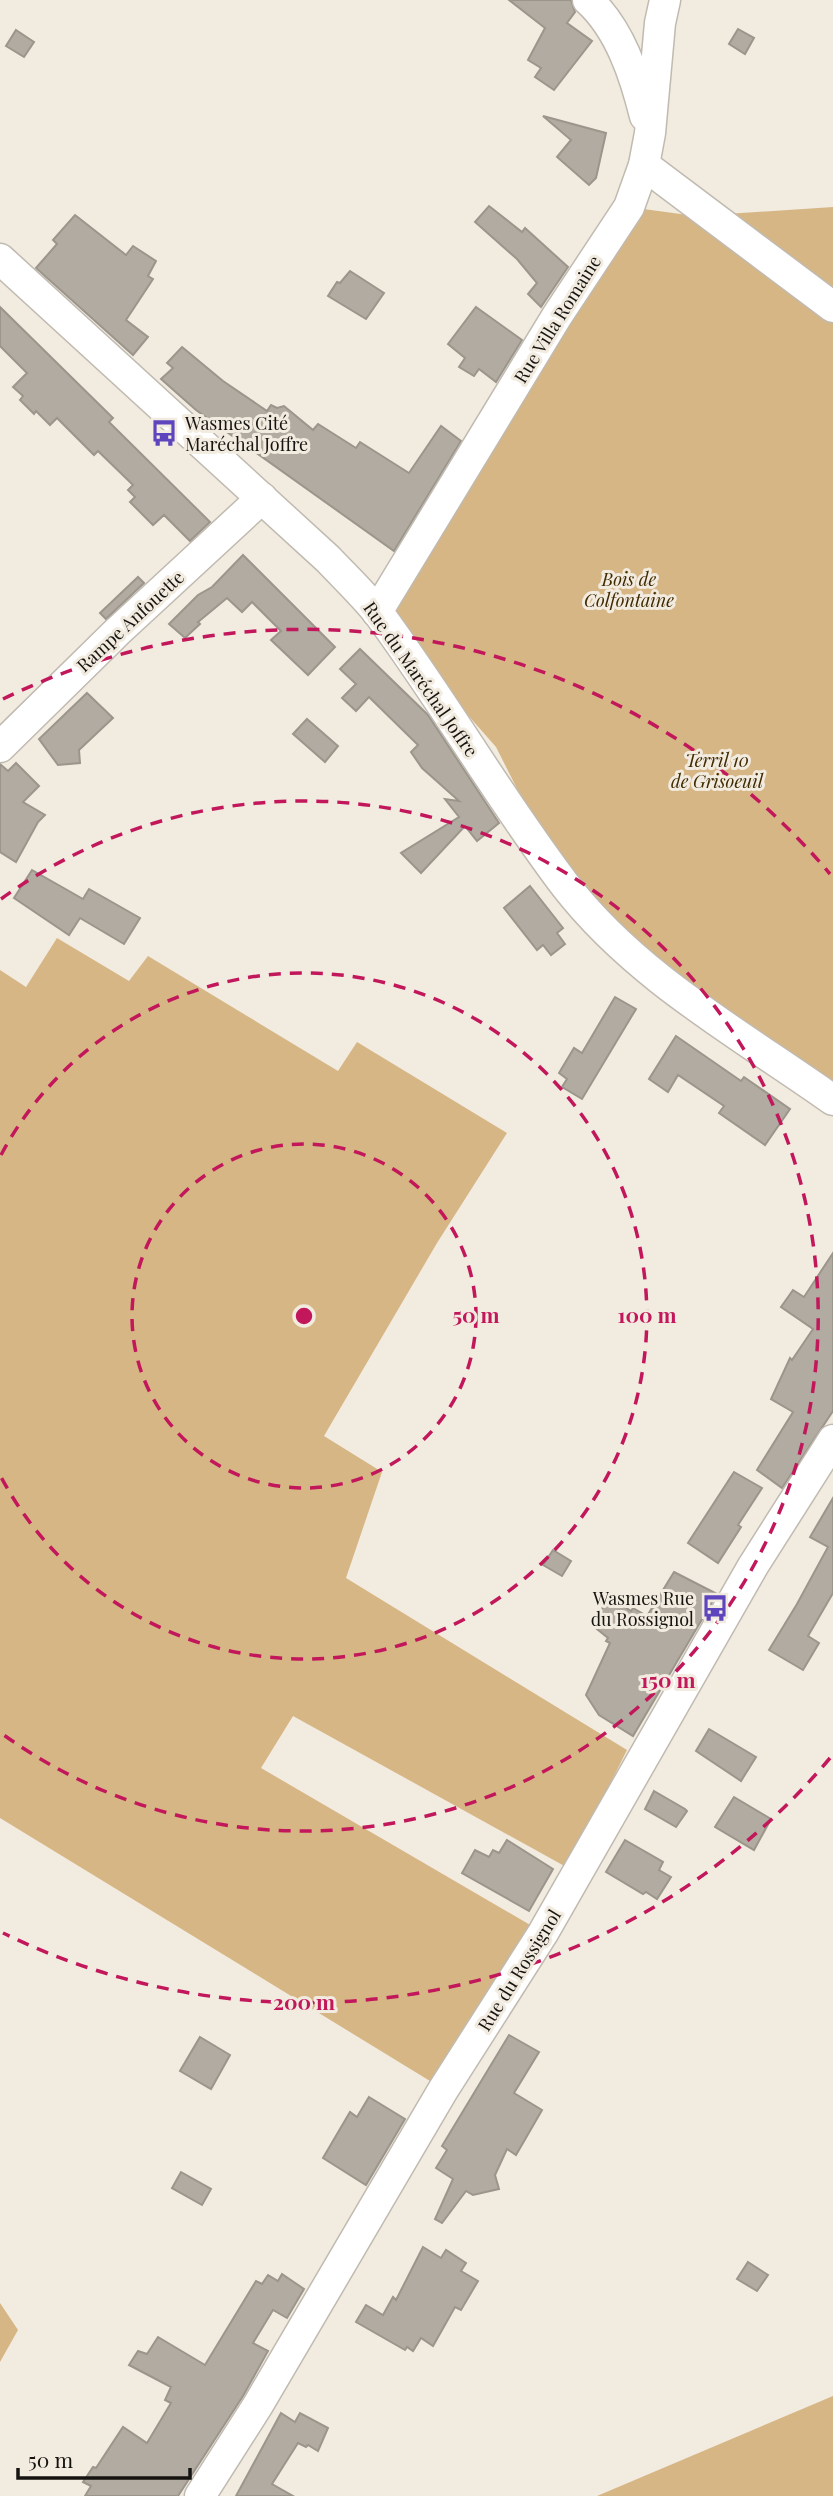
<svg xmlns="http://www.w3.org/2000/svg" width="833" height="2496" viewBox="0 0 833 2496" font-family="'Playfair Display',serif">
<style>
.green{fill:#d7b685}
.building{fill:#b1aba1;stroke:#9b958b;stroke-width:2}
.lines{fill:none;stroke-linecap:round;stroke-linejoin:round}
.minor-casing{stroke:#c0bab0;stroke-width:33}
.minor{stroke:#fff;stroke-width:30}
.ring{fill:none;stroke:#c2185b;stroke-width:3.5;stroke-dasharray:12 9}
.labels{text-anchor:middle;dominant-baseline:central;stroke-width:6;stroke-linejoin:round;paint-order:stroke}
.street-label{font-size:18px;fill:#161410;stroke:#f2ebe0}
.poi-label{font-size:18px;fill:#161410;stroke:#f2ebe0;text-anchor:start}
.park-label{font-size:18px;font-style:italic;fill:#402a00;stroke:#f2ebe0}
.centre{fill:#c2185b;stroke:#f2ebe0;stroke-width:3.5}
.ring-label{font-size:21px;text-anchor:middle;font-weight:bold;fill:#c2185b;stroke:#f2ebe0;stroke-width:6;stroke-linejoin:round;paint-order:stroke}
</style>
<rect width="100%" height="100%" fill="#f2ebe0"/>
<!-- green -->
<g class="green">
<polygon points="629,207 695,216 833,207 833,1100 566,886 496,747 377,612"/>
<polygon points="57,938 129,981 148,956 338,1071 357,1042 507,1133 437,1243 324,1436 382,1472 346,1578 627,1750 568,1868 293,1716 261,1768 532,1926 430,2081 0,1818 0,970 26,987"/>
<polygon points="0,2303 18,2330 0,2362"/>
<polygon points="833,2396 833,2496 597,2496"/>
</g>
<!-- building -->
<g class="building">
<polygon points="509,0 571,0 575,12 567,23 592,41 554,90 535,77 541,68 528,60 545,28"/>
<polygon points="738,29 754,38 745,54 729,44"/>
<polygon points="16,30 34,42 24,57 6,46"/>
<polygon points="543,116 606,133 596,178 589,185 557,157 571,140"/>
<polygon points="489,206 522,232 525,228 568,267 541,307 528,294 537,283 517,259 475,222"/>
<polygon points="75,215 126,255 133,246 156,261 148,276 153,279 126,320 148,337 133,355 36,268 57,244 53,240"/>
<polygon points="350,271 384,293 366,319 328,296 337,282 340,283"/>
<polygon points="0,307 113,418 109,422 210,522 190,541 164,515 153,525 130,502 135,497 128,490 133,485 98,451 94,455 57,418 50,425 36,411 34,414 20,400 23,396 13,387 27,373 0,346"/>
<polygon points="476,307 522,340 496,382 479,369 474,376 459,367 465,358 448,344"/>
<polygon points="182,347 223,381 267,411 271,405 277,408 284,406 313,430 318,424 356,448 360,442 409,473 441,426 461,441 394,551 196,410 161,379 173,368 167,363"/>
<polygon points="243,555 335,647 308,675 271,640 281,631 252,602 242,612 227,598 198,622 200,624 185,638 169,624 198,595 212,587"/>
<polygon points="138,577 144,583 106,619 100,613"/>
<polygon points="360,649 428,715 499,823 477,841 465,826 421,873 401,853 459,817 445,799 459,801 422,768 411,752 418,745 369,697 356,711 342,698 356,684 340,669"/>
<polygon points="87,693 113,718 79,750 80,763 58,765 39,739"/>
<polygon points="307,719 338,746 325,762 293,734"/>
<polygon points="16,763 39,786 23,802 45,815 38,822 16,862 0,852 0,764 8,771"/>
<polygon points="32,870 83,899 89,889 140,918 124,944 80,918 69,935 14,898"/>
<polygon points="530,886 563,928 557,933 565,944 551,955 543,945 537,950 504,908"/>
<polygon points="615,997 636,1009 582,1099 562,1087 567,1079 559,1073 574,1048 582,1053"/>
<polygon points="676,1036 741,1081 744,1077 790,1109 765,1145 719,1113 724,1106 678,1075 668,1092 649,1079"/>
<polygon points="833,1253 833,1411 782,1488 757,1470 793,1412 771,1399 790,1358 792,1360 813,1329 781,1307 793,1290 804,1297"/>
<polygon points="734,1472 762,1488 738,1525 741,1527 718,1563 688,1543"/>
<polygon points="833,1498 833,1593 808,1636 819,1643 803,1670 769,1650 797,1604 828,1547 810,1537"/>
<polygon points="553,1550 571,1561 562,1576 543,1565"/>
<polygon points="674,1572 717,1594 633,1736 599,1715 586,1695 610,1643 606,1641 608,1638 592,1625 606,1602 609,1603 612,1598 631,1611 633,1608 647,1616"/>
<polygon points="709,1729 756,1757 741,1781 696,1751"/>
<polygon points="654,1791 685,1809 687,1811 676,1827 645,1809"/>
<polygon points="734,1797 771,1819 754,1850 715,1827"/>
<polygon points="507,1840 553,1869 529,1911 462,1873 475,1850 489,1857 493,1850 499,1853"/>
<polygon points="625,1840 663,1862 659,1870 671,1877 657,1899 646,1892 643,1894 606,1872"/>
<polygon points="509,2035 539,2052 514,2093 542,2110 516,2155 507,2149 495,2175 499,2189 473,2195 466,2191 442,2223 435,2219 453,2179 436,2168 447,2150 442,2146"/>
<polygon points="200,2037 230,2055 211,2089 180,2071"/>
<polygon points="369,2097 405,2119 366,2185 323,2158 350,2112 357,2117"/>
<polygon points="181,2172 211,2189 202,2205 172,2188"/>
<polygon points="423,2247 441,2258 446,2250 466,2263 461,2271 478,2281 461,2310 455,2307 433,2346 421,2338 413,2351 407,2347 405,2350 356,2322 366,2305 383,2315 393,2297 396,2300"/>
<polygon points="748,2262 768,2275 757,2291 737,2279"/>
<polygon points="282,2274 304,2289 287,2318 273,2310 253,2343 268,2351 243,2396 178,2496 85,2496 91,2486 83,2482 93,2467 96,2468 123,2427 147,2443 171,2403 165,2400 171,2387 129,2365 138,2351 147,2354 158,2337 205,2365 256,2281 262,2284 268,2275 278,2281"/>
<polygon points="281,2413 295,2422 300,2413 328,2428 318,2451 308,2445 306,2447 298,2443 272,2484 293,2496 236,2496"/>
</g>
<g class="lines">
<defs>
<g id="minor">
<path d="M588 0C620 29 635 76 645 116"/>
<polyline points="644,165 833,307"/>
<path d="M0 259 328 559C345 577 364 595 379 614 444 702 499 798 565 885 636 977 740 1034 833 1100"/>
<polyline points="377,612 557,316 629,207 644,165 650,133 660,23 665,0"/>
<polyline points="0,747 117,632 262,498"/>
<polyline points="200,2496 258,2405 443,2090 543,1933 753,1566 833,1440"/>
</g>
</defs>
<!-- minor casing -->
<use href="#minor" class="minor-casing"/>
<!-- minor -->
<use href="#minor" class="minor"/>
</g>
<!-- distance rings -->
<g class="ring">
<circle cx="304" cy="1316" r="172"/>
<path d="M1 1155A343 343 0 1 1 1 1477"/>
<path d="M1 899A515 515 0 1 1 1 1733"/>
<path d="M830 1758A687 687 0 0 1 3 1933M3 699A687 687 0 0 1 830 874"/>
</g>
<!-- icons -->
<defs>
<symbol id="bus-bare" viewBox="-9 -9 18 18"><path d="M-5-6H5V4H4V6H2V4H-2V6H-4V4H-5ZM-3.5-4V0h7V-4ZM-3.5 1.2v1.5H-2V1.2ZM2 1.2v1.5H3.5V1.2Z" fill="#5e45be" stroke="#f2ebe0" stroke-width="2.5" paint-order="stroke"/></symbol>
</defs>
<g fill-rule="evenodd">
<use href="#bus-bare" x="145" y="414" width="38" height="38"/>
<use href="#bus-bare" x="696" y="1589" width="38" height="38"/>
</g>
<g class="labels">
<!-- street labels -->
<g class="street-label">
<text transform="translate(557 319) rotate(-58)">Rue Villa Romaine</text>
<text transform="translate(130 621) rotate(-43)">Rampe Anfouette</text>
<text transform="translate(421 679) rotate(55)">Rue du Maréchal Joffre</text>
<text transform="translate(519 1970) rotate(-58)">Rue du Rossignol</text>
</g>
<!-- poi labels -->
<g class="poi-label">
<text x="185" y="423">Wasmes Cité<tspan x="185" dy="21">Maréchal Joffre</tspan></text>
<text x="694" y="1598" text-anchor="end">Wasmes Rue<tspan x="694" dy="21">du Rossignol</tspan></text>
</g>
<!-- park labels -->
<g class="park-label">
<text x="629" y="579">Bois de<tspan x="629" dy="21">Colfontaine</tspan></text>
<text x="717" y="760">Terril 10<tspan x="717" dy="21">de Grisoeuil</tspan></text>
</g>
</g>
<circle cx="304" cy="1316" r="10" class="centre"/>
<g class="ring-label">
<text x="476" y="1323">50 m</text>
<text x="647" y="1323">100 m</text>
<text x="668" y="1688">150 m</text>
<text x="304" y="2010">200 m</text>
</g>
<!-- scale -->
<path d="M18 2468v10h172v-10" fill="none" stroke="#161410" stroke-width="3.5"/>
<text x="28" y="2468" font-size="21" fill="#161410" stroke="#f2ebe0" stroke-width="5" paint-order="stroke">50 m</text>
</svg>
